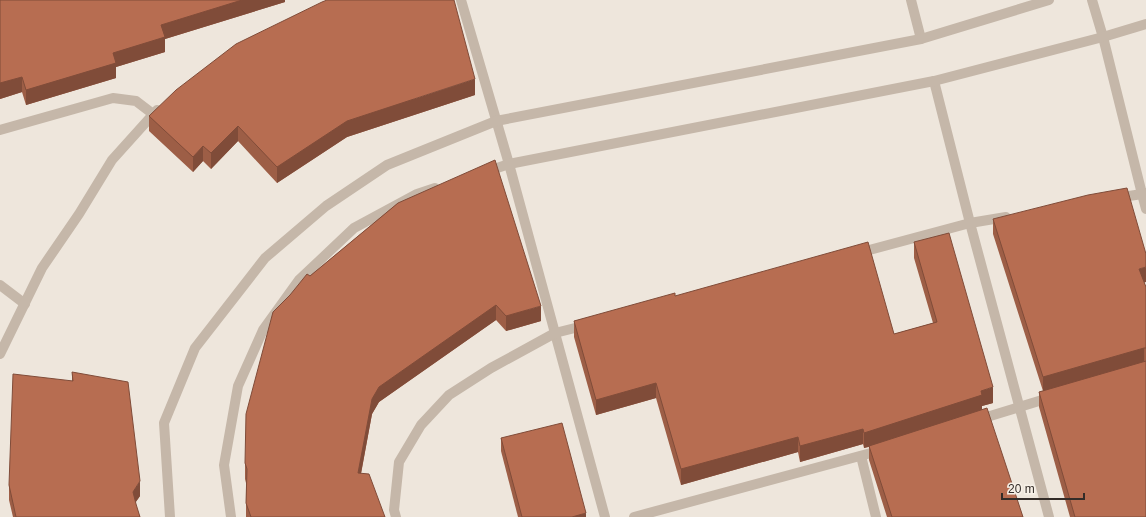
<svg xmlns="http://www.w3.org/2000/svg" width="1146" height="517" viewBox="0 0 1146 517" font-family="Helvetica,sans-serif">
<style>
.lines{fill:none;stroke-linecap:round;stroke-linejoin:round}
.minor{stroke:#c5b7a9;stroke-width:10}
.wall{fill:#9d5e46}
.shaded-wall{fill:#804c39}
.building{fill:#b76d51;stroke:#804c39}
</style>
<rect width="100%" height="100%" fill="#eee6dc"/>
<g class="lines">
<!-- minor -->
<g class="minor">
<polyline points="461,0 509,164 605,517"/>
<polyline points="911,0 921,39"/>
<polyline points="1092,0 1103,37 1142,194 1146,193"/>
<polyline points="934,81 970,223 1049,517"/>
<polyline points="0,130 113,98 136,101 153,114"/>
<polyline points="485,172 509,164 934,81 1103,37 1146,24"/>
<polyline points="1116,198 1142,194 1146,209"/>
<polyline points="858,253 970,223 1006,217"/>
<polyline points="0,285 25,304"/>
<polyline points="0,354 42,268 79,214 112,160 157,110"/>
<polyline points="977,420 1052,397"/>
<polyline points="861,456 876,517"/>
<polyline points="170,517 164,423 195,348 265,258 326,206 387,165 496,121 921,39 1049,0"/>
<polyline points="231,517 224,465 238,386 263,330 299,280 354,228 417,194 435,188"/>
<polyline points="396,517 394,510 399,462 421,425 449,395 491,368 555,333 587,325"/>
<polyline points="634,517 882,450"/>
</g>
</g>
<!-- wall -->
<g class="wall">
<polygon points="0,0 285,0 285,2 165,39 165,52 116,67 116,78 26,105 22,92 0,99"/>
<polygon points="475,95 347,137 277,183 238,141 211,169 203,161 193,172 149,131 149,116"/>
<polygon points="398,203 541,321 506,331 496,320 379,402 372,414 361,474 385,517 246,517 246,483 245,479 245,463 310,276"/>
<polygon points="993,219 1144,283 1146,287 1146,517 1070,517 1039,407 1039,392 1043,391 993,234"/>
<polygon points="914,242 993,403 982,406 982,410 1023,517 887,517 869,460 869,447 864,448 863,444 800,462 798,452 681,485 656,398 596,415 574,337 574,321 675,296 894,334 933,323 914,258"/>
<polygon points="72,372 140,496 135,503 140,517 13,517 9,500 9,485 72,381"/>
<polygon points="501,438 586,517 518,517 501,451"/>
</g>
<!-- shaded-wall -->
<g class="shaded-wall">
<polygon points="242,0 285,0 285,2 165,39 165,52 116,67 116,78 26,105 26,90 113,53 161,25"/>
<polygon points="22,77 22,92 0,99 0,83"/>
<polygon points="475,79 475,95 347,137 277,183 277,167 347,121"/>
<polygon points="238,126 238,141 211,169 211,153"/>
<polygon points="203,146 203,161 193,172 193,157"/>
<polygon points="1146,267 1146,282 1139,284 1139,269"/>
<polygon points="496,305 496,320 379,402 372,414 358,489 358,473 372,399 379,387"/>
<polygon points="541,306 541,321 506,331 506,316"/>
<polygon points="1144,348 1144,363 1043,392 1043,377"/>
<polygon points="656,383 656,398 596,415 596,400"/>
<polygon points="993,387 993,403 982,406 982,411 864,448 864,433 981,391"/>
<polygon points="863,429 863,444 800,462 800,446"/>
<polygon points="798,437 798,452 681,485 681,469"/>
<polygon points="140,481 140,496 133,506 133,492"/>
<polygon points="586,513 586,517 572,517"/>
</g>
<!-- building -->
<g class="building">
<polygon points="0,0 242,0 161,25 165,37 113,53 116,63 26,90 22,77 0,83"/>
<polygon points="327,0 454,0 475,79 347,121 277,167 238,126 211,153 203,146 193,157 149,116 176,90 236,44 322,2"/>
<polygon points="495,160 541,306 506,316 496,305 379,387 372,399 358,473 369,474 385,517 251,517 246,503 247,469 245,463 246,414 273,312 290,295 307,274 310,276 398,203"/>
<polygon points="1127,188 1146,254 1146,267 1139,269 1146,287 1146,348 1144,348 1043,377 993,219 1088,195"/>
<polygon points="949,233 993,387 981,391 982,395 864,433 863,429 800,446 798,437 681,469 656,383 596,400 574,321 675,293 675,296 868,242 894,334 937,322 914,242"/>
<polygon points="1146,361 1146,517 1075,517 1039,392"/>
<polygon points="72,372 128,382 140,481 133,492 136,504 140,517 16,517 9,485 13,374 73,381"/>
<polygon points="987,408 1023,517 892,517 869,446"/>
<polygon points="562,423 586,513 572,517 522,517 501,438"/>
</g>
<!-- scale -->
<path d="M1002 493v6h82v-6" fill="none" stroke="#332c28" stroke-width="2"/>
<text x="1008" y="493" font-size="12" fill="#332c28" stroke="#f7f0e7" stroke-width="3" paint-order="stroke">20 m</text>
</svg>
